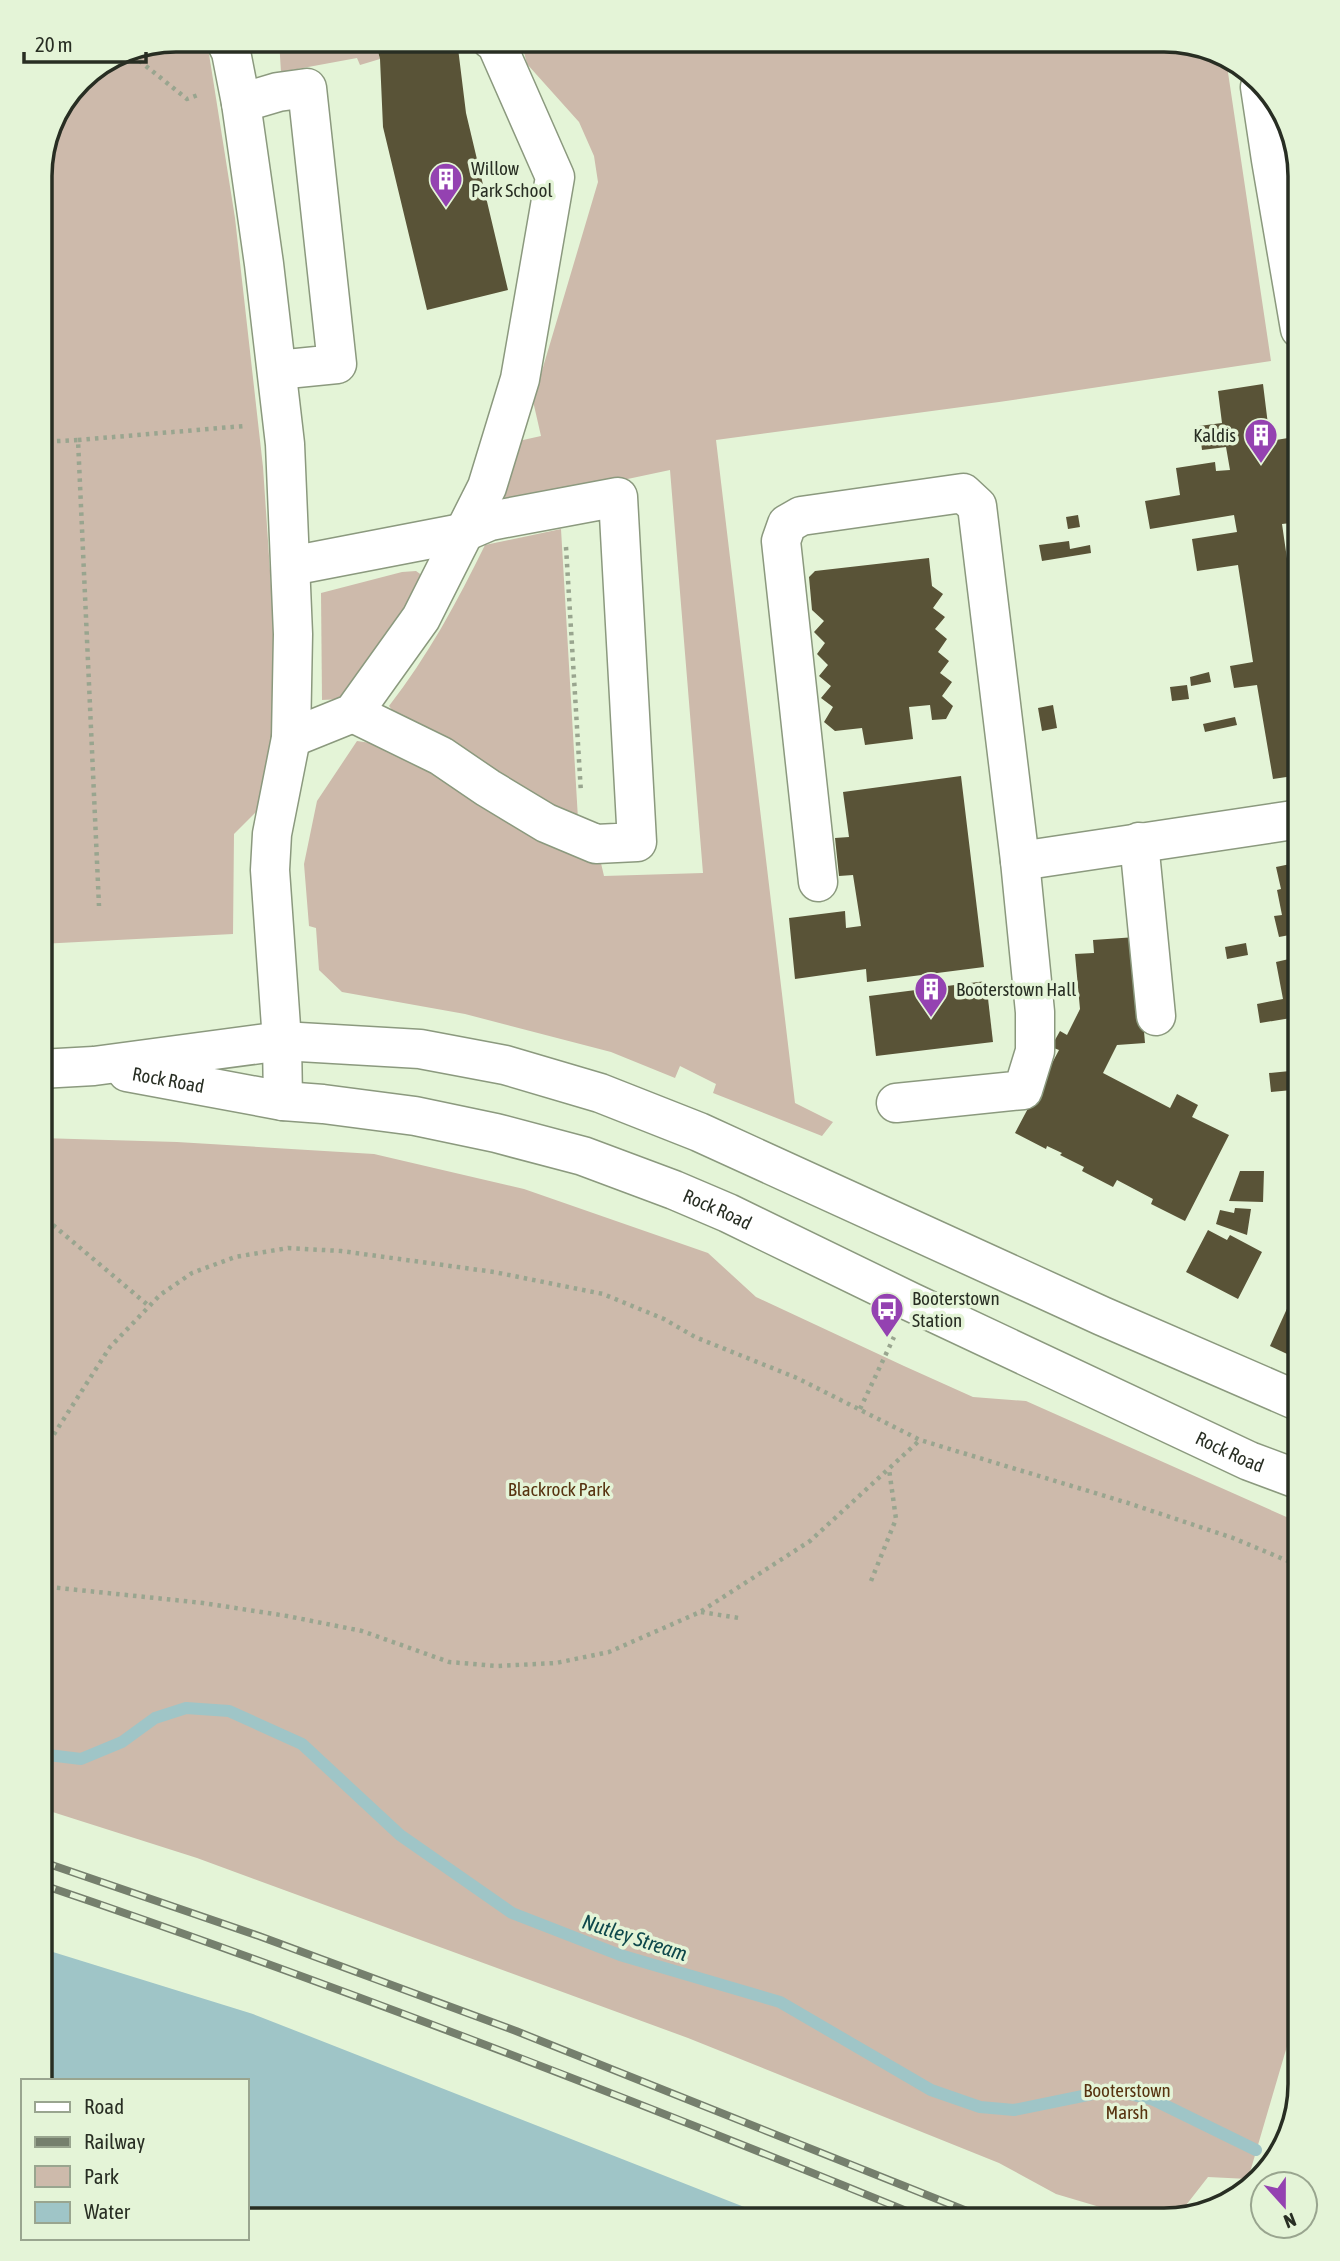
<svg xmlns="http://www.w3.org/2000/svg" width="1340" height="2261" viewBox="0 0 1340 2261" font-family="'Asap Condensed',sans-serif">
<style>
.green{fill:#cdbaab}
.water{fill:#9fc5c7}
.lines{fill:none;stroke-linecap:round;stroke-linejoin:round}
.stream{stroke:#9fc5c7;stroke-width:12}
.building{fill:#595337}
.minor-casing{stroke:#8b997e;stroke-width:41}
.major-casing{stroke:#8b997e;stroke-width:41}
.path{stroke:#99a58f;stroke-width:4.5;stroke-dasharray:3.5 5;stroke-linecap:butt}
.minor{stroke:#fff;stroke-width:38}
.major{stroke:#fff;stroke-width:38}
.rail-casing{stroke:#757f6d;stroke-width:8}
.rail{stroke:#e4f4d7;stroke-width:5;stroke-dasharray:16;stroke-linecap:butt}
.labels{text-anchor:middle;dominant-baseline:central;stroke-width:7;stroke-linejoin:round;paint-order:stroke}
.poi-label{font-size:19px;fill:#282e23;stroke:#e4f4d7;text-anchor:start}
.street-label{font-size:19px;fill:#282e23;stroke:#e4f4d7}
.park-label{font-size:19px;fill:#573310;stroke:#e4f4d7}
.water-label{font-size:21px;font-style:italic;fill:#0e484b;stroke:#e4f4d7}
.rim{fill:none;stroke:#282e23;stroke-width:3.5}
</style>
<rect width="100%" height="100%" fill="#e4f4d7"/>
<!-- green -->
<g class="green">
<polygon points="176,40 197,40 209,54 235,218 263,467 275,645 271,747 257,811 234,834 233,934 40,944 41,168 51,124 80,80 124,50"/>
<polygon points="279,40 375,40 380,59 360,65 357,58 281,72"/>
<polygon points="521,40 1173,41 1226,59 1271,361 999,402 716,440 795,1103 833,1122 822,1136 713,1093 716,1084 680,1066 675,1078 611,1052 465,1014 342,992 319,970 316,928 309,926 304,864 317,801 357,741 378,744 600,859 604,876 703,873 670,470 571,491 495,500 514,442 541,436 533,401 598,182 594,156 579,122 527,64"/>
<path d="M561 529 578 819 403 724 389 706C428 656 457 602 485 545Z"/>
<polygon points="416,571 423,576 425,583 341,699 322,700 321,593 402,572"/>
<polygon points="40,1138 177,1142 374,1154 524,1189 708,1253 756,1297 904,1366 973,1397 1026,1401 1300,1523 1300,2002 1248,2179 1208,2177 1176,2218 1164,2221 1120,2213 1056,2194 999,2163 688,2038 197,1858 40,1808"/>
</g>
<!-- water -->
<polygon class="water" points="40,1948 253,2014 780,2221 247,2220 247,2081 40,2081"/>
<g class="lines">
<!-- stream -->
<polyline class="stream" points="40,1754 81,1759 122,1742 155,1718 186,1708 229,1711 302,1744 400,1835 512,1913 620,1955 780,2002 931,2090 980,2107 1014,2110 1112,2090 1154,2100 1256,2150"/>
</g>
<!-- building -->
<g class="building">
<polygon points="375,40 457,40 466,113 508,290 427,310 383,127 380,59"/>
<polygon points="1263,384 1270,441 1288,438 1300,522 1282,524 1297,628 1300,627 1300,775 1273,779 1257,685 1234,688 1230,666 1253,662 1238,565 1197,571 1192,539 1237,532 1234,515 1150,529 1145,501 1180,495 1176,468 1215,462 1216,471 1230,470 1226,447 1202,450 1199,426 1222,423 1218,391"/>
<polygon points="1078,515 1080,527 1068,529 1066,517"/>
<polygon points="1069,541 1070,549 1090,545 1091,553 1042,561 1039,545"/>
<polygon points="929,558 932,586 943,594 933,608 945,617 935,629 947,639 938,652 949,661 940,673 952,682 942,696 953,706 946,719 932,720 930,705 909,707 913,739 865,745 862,728 835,731 824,722 833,707 821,698 831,686 819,676 828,665 817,654 825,643 814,632 824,621 812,610 809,577 815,571"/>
<polygon points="1209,672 1211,682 1191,686 1190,677"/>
<polygon points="1187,685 1189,699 1172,701 1170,687"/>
<polygon points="1053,705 1057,728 1042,731 1038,708"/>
<polygon points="1235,717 1237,725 1205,732 1203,724"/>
<polygon points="961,776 984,967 867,982 866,969 795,979 789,918 845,911 846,928 861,926 853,875 839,876 835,838 849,837 843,792"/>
<polygon points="1300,862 1300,933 1279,937 1274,916 1282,915 1277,890 1281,889 1276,867"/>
<polygon points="1136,937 1145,1043 1117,1045 1103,1073 1170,1108 1177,1094 1198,1105 1192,1117 1229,1135 1185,1221 1151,1204 1153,1199 1117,1180 1113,1187 1082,1171 1084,1167 1060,1155 1062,1153 1047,1146 1046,1149 1015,1133 1059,1050 1051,1047 1060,1031 1067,1035 1080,1009 1075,954 1094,953 1093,940"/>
<polygon points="1246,943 1248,955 1227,959 1225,947"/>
<polygon points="1300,951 1300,1081 1291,1082 1292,1090 1271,1092 1269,1073 1290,1071 1287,1052 1296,1051 1291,1018 1260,1023 1257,1004 1283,999 1276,962 1289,959 1288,953"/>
<polygon points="986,981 993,1042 876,1056 869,996"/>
<polygon points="1240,1171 1264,1171 1263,1202 1229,1201"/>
<polygon points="1235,1208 1251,1209 1247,1235 1216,1224 1220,1210 1234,1213"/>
<polygon points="1208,1230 1227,1240 1230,1235 1262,1252 1238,1299 1186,1272"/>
<polygon points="1300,1280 1300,1360 1270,1346"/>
</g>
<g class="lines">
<defs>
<g id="minor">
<polyline points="225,40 231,52 241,103 264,264 285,444 293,634 291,738 272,834 270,870 282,1041 283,1101"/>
<polyline points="1260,87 1271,160 1300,329"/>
<polyline points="241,103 278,92 307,88 337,364 277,370"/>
<polyline points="291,566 462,533 490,521 618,497 637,842 596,844 546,823 488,788 441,756 353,713"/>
<polyline points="291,738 353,713 421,618 487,487 520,379 555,177 496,43 491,40"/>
<polyline points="1139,842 1156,1016"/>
<polyline points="1020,861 1300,819"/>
<polyline points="818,882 781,541 787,524 801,516 963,493 977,506 1020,861 1035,1012 1035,1051 1023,1090 896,1103"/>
</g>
<g id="major">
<polyline points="40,1069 94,1066 282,1041 420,1049 505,1065 600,1093 699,1132 1102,1316 1300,1402"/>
<path id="s1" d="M127 1072 283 1101 323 1104 415 1116 496 1133 583 1156 674 1190 728 1213 911 1302 1249 1461 1300 1480"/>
</g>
</defs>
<!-- minor casing -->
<use href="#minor" class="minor-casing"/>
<!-- major casing -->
<use href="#major" class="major-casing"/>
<!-- path -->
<g class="path">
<polyline points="126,50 187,99 198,95"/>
<polyline points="78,440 244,426"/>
<polyline points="40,442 78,440 99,906"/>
<polyline points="566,547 581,793"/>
<polyline points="40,1214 149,1306"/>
<polyline points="860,1409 894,1337"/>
<polyline points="40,1456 110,1347 160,1295 192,1273 235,1257 288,1248 341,1251 494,1272 603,1294 664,1319 695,1337 797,1378 920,1440 1128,1503 1233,1538 1300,1566"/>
<polyline points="871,1581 896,1519 889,1469"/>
<polyline points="40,1586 203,1603 287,1616 362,1631 449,1662 497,1666 556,1663 609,1652 700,1612 810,1541 920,1440"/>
<polyline points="701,1612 739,1618"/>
</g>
<!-- minor -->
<use href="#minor" class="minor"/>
<!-- major -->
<use href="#major" class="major"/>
<defs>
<g id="rail">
<polyline points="40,1861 259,1936 516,2031 992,2221"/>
<path d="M40 1884C341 1986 637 2101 931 2221"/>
</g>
</defs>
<!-- rail casing -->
<use href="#rail" class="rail-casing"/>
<!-- rail -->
<use href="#rail" class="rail"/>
</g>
<!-- icons -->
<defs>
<symbol id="building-pin" viewBox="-11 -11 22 30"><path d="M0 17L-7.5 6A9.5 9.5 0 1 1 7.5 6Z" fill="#9442b1" stroke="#e4f4d7"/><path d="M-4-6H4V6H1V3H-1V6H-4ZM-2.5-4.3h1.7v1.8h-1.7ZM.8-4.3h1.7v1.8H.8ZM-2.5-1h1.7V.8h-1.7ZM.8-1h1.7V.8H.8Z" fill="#fff"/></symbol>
<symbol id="bus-pin" viewBox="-11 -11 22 30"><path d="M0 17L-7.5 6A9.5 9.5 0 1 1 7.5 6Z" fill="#9442b1" stroke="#e4f4d7"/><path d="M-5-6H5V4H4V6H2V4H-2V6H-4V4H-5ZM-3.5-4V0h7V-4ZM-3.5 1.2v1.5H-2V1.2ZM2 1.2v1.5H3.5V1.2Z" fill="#fff"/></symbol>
</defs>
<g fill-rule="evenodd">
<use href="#building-pin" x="427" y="160" width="38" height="52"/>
<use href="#building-pin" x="1242" y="416" width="38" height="52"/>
<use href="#building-pin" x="912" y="970" width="38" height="52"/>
<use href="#bus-pin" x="868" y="1290" width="38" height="52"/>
</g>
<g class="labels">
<!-- poi labels -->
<g class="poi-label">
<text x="471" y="168">Willow<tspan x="471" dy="22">Park School</tspan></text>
<text x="1236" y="435" text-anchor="end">Kaldis</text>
<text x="956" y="989">Booterstown Hall</text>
<text x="912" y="1298">Booterstown<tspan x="912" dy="22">Station</tspan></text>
</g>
<!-- street labels -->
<g class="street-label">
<text stroke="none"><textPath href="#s1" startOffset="42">Rock Road</textPath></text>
<text stroke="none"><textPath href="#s1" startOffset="609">Rock Road</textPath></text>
<text stroke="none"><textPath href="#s1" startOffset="1176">Rock Road</textPath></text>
</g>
<!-- park labels -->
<g class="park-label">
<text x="559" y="1489">Blackrock Park</text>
<text x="1127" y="2090">Booterstown<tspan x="1127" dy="22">Marsh</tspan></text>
</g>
<!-- water labels -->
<g class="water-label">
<text transform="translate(635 1937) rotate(18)">Nutley Stream</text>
</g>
</g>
<!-- crop -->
<path d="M0 0H1340V2261H0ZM176 52H1164A124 124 0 0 1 1288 176V2084A124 124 0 0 1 1164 2208H176A124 124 0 0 1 52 2084V176A124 124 0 0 1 176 52Z" fill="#e4f4d7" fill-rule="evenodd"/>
<path class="rim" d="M176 52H1164A124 124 0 0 1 1288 176V2084A124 124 0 0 1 1164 2208H176A124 124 0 0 1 52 2084V176A124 124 0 0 1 176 52Z"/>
<!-- legend -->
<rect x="21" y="2079" width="228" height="161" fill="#e4f4d7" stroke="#99a58f" stroke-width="2"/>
<rect x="35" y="2102" width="35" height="10" fill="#ffffff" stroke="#99a58f" stroke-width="2"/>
<text x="84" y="2114" font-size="21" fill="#282e23">Road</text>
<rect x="35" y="2137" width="35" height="10" fill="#757f6d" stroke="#99a58f" stroke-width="2"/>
<text x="84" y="2149" font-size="21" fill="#282e23">Railway</text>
<rect x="35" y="2166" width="35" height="21" fill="#cdbaab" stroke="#99a58f" stroke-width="2"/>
<text x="84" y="2184" font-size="21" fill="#282e23">Park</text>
<rect x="35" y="2202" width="35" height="21" fill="#9fc5c7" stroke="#99a58f" stroke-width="2"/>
<text x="84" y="2219" font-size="21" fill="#282e23">Water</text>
<!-- north arrow -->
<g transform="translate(1284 2205) rotate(159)"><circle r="33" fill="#e4f4d7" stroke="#99a58f" stroke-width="2"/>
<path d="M0-5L12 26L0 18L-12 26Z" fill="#9442b1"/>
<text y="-10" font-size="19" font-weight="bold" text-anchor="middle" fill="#282e23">N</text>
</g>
<!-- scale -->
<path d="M24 52v10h122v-10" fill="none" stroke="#282e23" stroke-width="3.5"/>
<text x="35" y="52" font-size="21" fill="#282e23" stroke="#e4f4d7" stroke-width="5" paint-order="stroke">20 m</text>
</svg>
